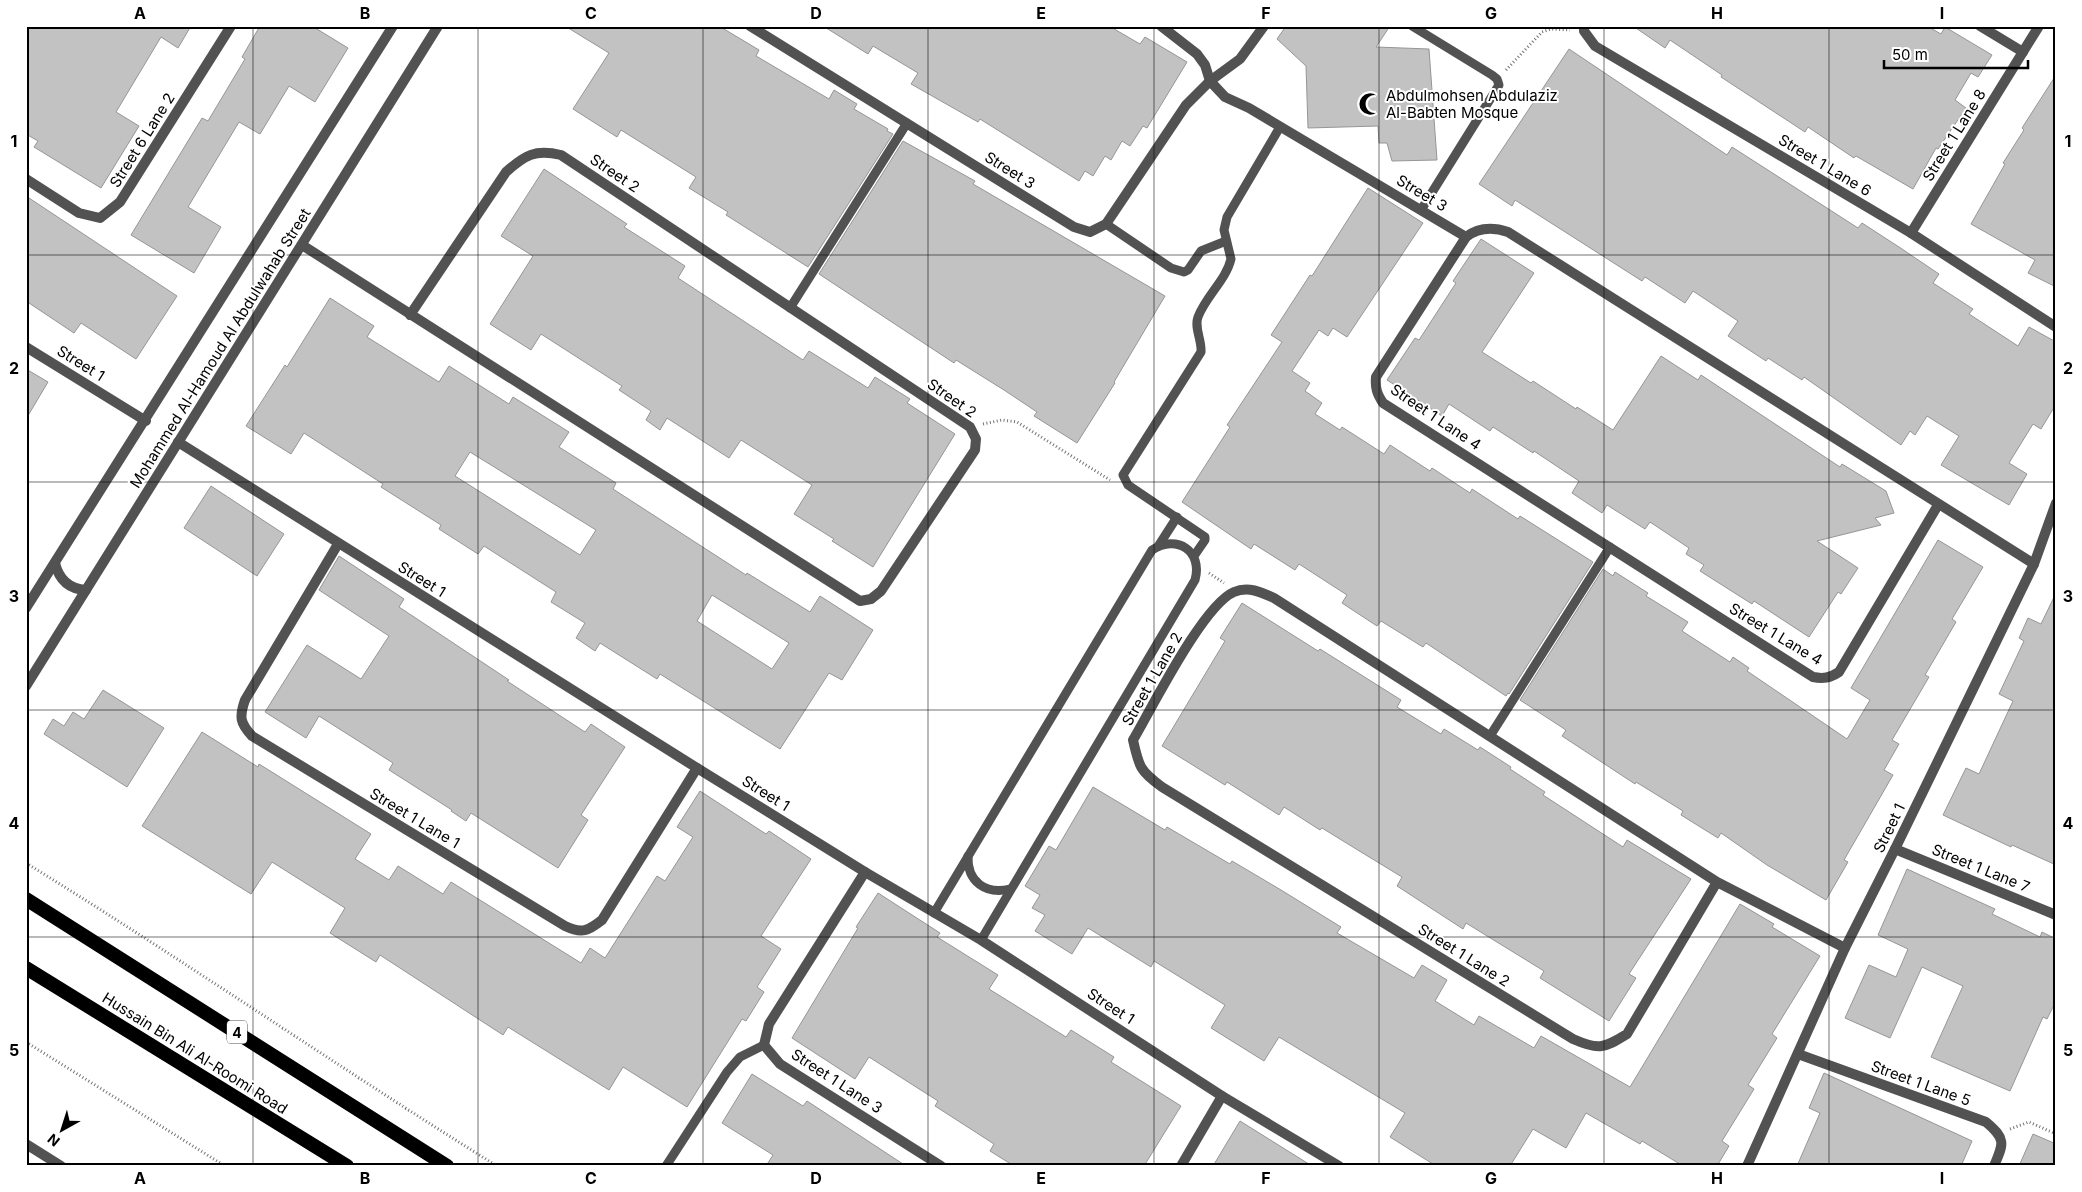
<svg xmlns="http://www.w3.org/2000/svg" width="2082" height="1192" viewBox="0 0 2082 1192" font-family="Inter,sans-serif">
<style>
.building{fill:#c2c2c2;stroke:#969696;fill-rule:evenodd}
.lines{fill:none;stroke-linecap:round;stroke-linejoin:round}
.path{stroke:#747474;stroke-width:3;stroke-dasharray:1 2.5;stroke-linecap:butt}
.service{stroke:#525252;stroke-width:9}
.minor{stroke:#525252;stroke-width:10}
.tertiary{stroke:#525252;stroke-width:10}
.trunk{stroke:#000;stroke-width:14}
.grid{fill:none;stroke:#000;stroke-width:1;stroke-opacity:0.55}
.labels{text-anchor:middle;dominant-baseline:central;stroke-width:4;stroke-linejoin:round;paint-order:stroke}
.shield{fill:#fff;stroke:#4c4c4c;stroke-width:1}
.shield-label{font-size:14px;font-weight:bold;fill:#000}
.poi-label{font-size:15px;fill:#000;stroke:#fff;text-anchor:start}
.street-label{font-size:15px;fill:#000;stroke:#fff}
.neatline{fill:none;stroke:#000;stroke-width:2}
.grid-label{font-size:16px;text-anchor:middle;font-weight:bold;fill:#000}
</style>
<rect width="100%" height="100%" fill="#fff"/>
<!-- building -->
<g class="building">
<polygon points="26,26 191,26 178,48 161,37 116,112 139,126 101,188 34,147 38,141 26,134"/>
<polygon points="260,26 312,26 348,48 315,102 289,86 260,134 239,122 188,207 221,227 194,273 131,235 202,118 208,121 245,59 242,57"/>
<polygon points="565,26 719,26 759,50 756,56 829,99 834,90 857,104 854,109 888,129 887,131 893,134 808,267 726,215 728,212 689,188 696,177 621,130 617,137 573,109 609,53"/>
<polygon points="823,26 1109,26 1140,44 1145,37 1187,62 1147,128 1143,126 1130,146 1122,141 1111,160 1105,156 1093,176 1085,171 1079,181 980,119 978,122 911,84 918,73 873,46 868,54"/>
<polygon points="1286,26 1390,26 1376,47 1429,49 1437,160 1392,161 1387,143 1379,143 1378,126 1308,128 1306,66 1277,39"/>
<polygon points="1633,26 1927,26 1941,34 1945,27 1992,55 1978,77 1971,73 1955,100 1966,108 1938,149 1936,148 1913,189 1856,156 1854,158 1808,127 1805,132 1721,77 1722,75 1670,40 1665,48"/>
<polygon points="1569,49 1727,155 1732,147 1858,228 1862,223 1899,247 1939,274 1933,283 1973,309 1969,314 2018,346 2029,327 2056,342 2056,404 2041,429 2033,424 2009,463 2027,474 2009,505 1941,465 1959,436 1927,416 1915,435 1910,431 1901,445 1804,377 1802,380 1768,358 1766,361 1728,336 1738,321 1693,291 1685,303 1645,277 1642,281 1515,200 1512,206 1479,184"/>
<polygon points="2056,75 2056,287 2028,273 2035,260 1971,224 2005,164 2003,163 2024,130 2022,128"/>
<polygon points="903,141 975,181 973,184 1165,296 1114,382 1115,383 1077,443 1034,416 1037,412 1004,390 956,360 954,363 819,274"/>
<polygon points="544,169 627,224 624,227 685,266 678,278 803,360 809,351 868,388 875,377 910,399 907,403 955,434 873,567 832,541 834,539 794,514 812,485 741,440 729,458 667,418 660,430 646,420 651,411 619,390 622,386 541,334 531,350 490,324 533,256 501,236"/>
<polygon points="1368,188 1423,223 1347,337 1333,328 1328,336 1319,330 1292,371 1310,383 1305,391 1322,403 1315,414 1340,430 1342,427 1384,454 1390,445 1430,471 1432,468 1470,493 1472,489 1518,519 1520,516 1593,562 1509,694 1508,693 1506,696 1426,643 1423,647 1381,621 1377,626 1342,603 1347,595 1299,564 1295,570 1254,544 1251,549 1182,502 1230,427 1227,425 1282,342 1271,335 1310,275 1312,276"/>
<polygon points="26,196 177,296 136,359 81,323 74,333 26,301"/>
<polygon points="1481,239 1534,273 1482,352 1531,383 1533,381 1576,409 1577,407 1613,430 1661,356 1698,380 1701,375 1840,467 1842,464 1886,491 1894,513 1875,518 1881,525 1817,541 1858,568 1841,594 1838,592 1809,637 1754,601 1752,604 1700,571 1704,565 1686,554 1689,548 1650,522 1645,529 1607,505 1602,513 1572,493 1579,481 1534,451 1533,453 1493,427 1490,431 1449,404 1442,416 1387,380 1415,338 1419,340 1456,283 1453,281"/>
<path d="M330 298 374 326 367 337 439 382 449 366 509 404 513 397 569 432 559 447 616 483 613 489 746 575 747 573 810 612 820 596 873 630 842 680 829 673 780 749 660 674 657 679 600 643 595 651 576 638 585 623 551 602 556 592 484 546 478 554 439 529 441 525 381 487 383 484 304 433 291 454 246 426 285 365 287 367ZM470 452 596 530 580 555 455 476ZM712 595 789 643 772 669 697 621Z"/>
<polygon points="26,369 48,382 26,419"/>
<polygon points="211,486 284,534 257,576 184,528"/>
<polygon points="1938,540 1983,567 1952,619 1956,622 1925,675 1929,677 1892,740 1899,744 1884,770 1893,775 1844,860 1848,862 1826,900 1767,865 1721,833 1718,838 1681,815 1683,811 1636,782 1635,784 1562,736 1566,730 1520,700 1603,569 1613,576 1615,572 1648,593 1646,596 1688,622 1682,631 1730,662 1733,657 1749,668 1747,671 1847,739 1870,700 1851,688"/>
<polygon points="339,556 404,599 399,607 509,680 507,681 585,732 591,724 625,747 581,815 588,820 558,868 471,813 466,821 451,811 452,810 389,770 393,763 319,716 306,738 265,712 307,645 361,679 389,636 319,590"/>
<polygon points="2056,593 2056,865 2012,845 2011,847 1943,815 1966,768 1979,774 2013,701 1999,694 2024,641 2019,638 2028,618 2041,624"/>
<polygon points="1242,603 1318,651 1320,649 1401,700 1397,707 1441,734 1444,729 1478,750 1480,747 1511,767 1510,769 1545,792 1543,795 1623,847 1627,840 1691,879 1629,974 1636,978 1609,1021 1540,978 1544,971 1466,923 1463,929 1397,886 1402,877 1361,852 1322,828 1320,830 1284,807 1279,815 1227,782 1225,785 1162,746 1225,641 1220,638"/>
<polygon points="103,690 164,728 127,787 44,734 53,719 64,726 73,712 84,719"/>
<polygon points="202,732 258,767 259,764 371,834 355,859 389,880 398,866 443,894 451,882 581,963 590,948 605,958 657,876 665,881 693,837 677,827 700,791 766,834 769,831 811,859 761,936 781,949 757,987 764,992 746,1021 742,1019 687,1107 623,1067 609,1090 508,1027 503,1035 380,955 376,962 330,933 345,908 272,862 251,894 142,826"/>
<polygon points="1093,787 1165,830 1167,827 1230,864 1232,861 1281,890 1341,927 1337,933 1414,978 1422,965 1447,980 1435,1001 1474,1025 1479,1016 1534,1048 1541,1036 1630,1087 1740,904 1774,924 1772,927 1820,956 1772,1034 1777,1038 1748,1085 1754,1089 1722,1141 1729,1146 1717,1166 1683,1166 1642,1141 1640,1144 1586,1113 1566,1148 1533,1129 1510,1166 1436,1166 1390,1137 1405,1113 1279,1037 1264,1061 1211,1028 1225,1005 1154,961 1151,967 1088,928 1072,954 1035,931 1045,915 1032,908 1040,895 1025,886 1049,846 1056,850"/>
<polygon points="1907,869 1995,909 1992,914 2040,937 2042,932 2056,939 2056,1001 2047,1019 2043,1017 2010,1091 1931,1057 1963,986 1922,967 1890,1038 1845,1018 1869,965 1896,977 1908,949 1878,935"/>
<polygon points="878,893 940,933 937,937 998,975 989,989 1066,1037 1071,1030 1114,1057 1111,1062 1181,1106 1144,1166 1014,1166 990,1151 994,1144 935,1106 938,1101 869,1057 855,1079 792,1038 858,928 856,927"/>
<polygon points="1824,1073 1972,1141 1961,1166 1797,1166 1820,1113 1809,1108"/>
<polygon points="752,1074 803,1106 807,1101 906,1166 766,1166 773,1155 722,1123"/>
<polygon points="1240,1121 1312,1166 1213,1166"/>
<polygon points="2033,1134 2056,1144 2056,1166 2019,1166"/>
</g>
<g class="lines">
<!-- path -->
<g class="path">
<polyline points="1506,70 1542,32 1551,29 1570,30"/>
<polyline points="983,424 1002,420 1017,422 1110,480"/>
<polyline points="1209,573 1224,583"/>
<path d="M26 863C185 961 338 1067 497 1166"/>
<polyline points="26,1042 225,1166"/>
<polyline points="2010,1129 2029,1122 2056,1134"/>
</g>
<!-- service -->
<g class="service">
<polyline points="1412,26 1492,75 1497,79 1499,85 1421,210"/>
<polyline points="1106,224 1171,268 1184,272 1188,270 1201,251 1226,241"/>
<polyline points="790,308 907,123"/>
<polyline points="1159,545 1177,517"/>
<path d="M1194 556 1205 540V537L1128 485 1123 475 1201 352C1202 340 1194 328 1198 317 1206 296 1226 280 1231 259L1224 230 1227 217 1280 127"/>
<polyline points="1490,736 1610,547"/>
<path d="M968 856C967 882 986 895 1010 889"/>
<path d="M934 913 1152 550C1177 534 1203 551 1195 580L981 940"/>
<polyline points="666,1166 727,1072 740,1057 764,1045"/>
</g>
<!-- minor -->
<g class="minor">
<polyline points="750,26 1074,227 1090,232 1106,224 1186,105 1210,81 1240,59 1264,26"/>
<polyline points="1161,26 1197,54 1205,65 1210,81 1225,97 1249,108 1466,237"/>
<polyline points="1584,26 1584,31 1595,46 1911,233 2056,327"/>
<polyline points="1980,26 2023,52"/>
<polyline points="26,179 79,213 100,218 120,202 231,26"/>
<polyline points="1911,233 2039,26"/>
<path d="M302 245 860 601 871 599 881 591 975 450 976 439 970 427 561 155C535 149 525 155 506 172L410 315"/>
<polyline points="26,347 146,421"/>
<polyline points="178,442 697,768 865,872 981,940 1222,1096 1339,1166"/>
<path d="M1938 505 1839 672C1830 678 1823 679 1813 677L1383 403C1377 394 1375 388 1376 377L1466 237C1479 227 1493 227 1508 232L2034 564"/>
<path d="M338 544 245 700C239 717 240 723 252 736L565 926C582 934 588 931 602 920L697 768"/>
<polyline points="1895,849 2056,915"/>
<polyline points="865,872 769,1024 764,1045 780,1064 941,1166"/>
<path d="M1717 882 1627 1034C1603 1049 1598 1050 1573 1039L1162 787C1140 771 1139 767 1133 740 1152 708 1203 605 1234 592 1248 586 1261 592 1274 598L1717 882 1845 948"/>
<path d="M1798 1054 1986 1122C2006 1139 2004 1143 1994 1166"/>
<polyline points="26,1144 61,1166"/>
<polyline points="1181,1166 1222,1096"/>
<polyline points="1747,1166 1845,948 1895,849 2034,564 2056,503"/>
</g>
<!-- tertiary -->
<g class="tertiary">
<path d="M55 563C59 580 69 589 86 590"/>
<polyline points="26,608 393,26"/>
<polyline points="26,686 438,26"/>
</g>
<!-- trunk -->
<g class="trunk">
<polyline points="26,899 447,1166"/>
<polyline points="26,968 347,1166"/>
</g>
</g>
<!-- grid -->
<path class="grid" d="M253 26V1166M478 26V1166M703 26V1166M928 26V1166M1154 26V1166M1379 26V1166M1604 26V1166M1829 26V1166M26 255H2056M26 482H2056M26 710H2056M26 937H2056"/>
<!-- icons -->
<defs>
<symbol id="mosque-bare" viewBox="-9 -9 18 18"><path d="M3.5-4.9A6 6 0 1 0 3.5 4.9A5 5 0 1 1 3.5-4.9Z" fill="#000" stroke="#fff" stroke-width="2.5" paint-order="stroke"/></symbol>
</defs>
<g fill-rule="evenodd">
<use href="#mosque-bare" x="1354" y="88" width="32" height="32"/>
</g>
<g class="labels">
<!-- shield labels -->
<rect class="shield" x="227" y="1020.5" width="20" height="23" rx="4"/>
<g class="shield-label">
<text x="237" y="1032">4</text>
</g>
<!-- poi labels -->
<g class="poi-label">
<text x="1386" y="95">Abdulmohsen Abdulaziz<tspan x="1386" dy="17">Al-Babten Mosque</tspan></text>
</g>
<!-- street labels -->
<g class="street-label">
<text transform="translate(1954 135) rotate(-58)">Street 1 Lane 8</text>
<text transform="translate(142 140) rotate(-58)">Street 6 Lane 2</text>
<text transform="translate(1825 165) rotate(31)">Street 1 Lane 6</text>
<text transform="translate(1010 170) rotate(32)">Street 3</text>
<text transform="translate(615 173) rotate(34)">Street 2</text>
<text transform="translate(1422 193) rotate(31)">Street 3</text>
<text transform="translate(220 348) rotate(-58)">Mohammed Al-Hamoud Al Abdulwahab Street</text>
<text transform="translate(81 363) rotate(32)">Street 1</text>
<text transform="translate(952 398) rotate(35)">Street 2</text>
<text transform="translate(1436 417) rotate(34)">Street 1 Lane 4</text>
<text transform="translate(422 579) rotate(32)">Street 1</text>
<text transform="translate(1776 634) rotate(31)">Street 1 Lane 4</text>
<text transform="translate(1152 679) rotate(-60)">Street 1 Lane 2</text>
<text transform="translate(766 793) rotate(32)">Street 1</text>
<text transform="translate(415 818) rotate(31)">Street 1 Lane 1</text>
<text transform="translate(1889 828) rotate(-64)">Street 1</text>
<text transform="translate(1981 868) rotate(22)">Street 1 Lane 7</text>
<text transform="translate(1464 955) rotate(32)">Street 1 Lane 2</text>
<text transform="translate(1111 1006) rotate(33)">Street 1</text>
<text transform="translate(195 1053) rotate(32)">Hussain Bin Ali Al-Roomi Road</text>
<text transform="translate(837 1081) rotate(33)">Street 1 Lane 3</text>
<text transform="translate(1921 1083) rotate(20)">Street 1 Lane 5</text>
</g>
</g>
<!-- border -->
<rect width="2082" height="1192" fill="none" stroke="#ffffff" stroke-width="55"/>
<!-- north arrow -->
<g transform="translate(62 1130) rotate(219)" stroke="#ffffff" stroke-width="4" paint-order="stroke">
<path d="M0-4L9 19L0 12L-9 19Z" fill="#000000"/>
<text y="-8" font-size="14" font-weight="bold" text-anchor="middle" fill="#000000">N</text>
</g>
<!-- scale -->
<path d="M1884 60v8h144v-8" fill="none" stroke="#000000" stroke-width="2.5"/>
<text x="1892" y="60" font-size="15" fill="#000000" stroke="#ffffff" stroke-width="4" paint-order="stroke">50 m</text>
<rect x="28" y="28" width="2026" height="1136" class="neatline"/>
<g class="grid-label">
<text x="140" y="19">A</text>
<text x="365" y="19">B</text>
<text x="591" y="19">C</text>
<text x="816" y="19">D</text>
<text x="1041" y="19">E</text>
<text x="1266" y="19">F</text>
<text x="1491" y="19">G</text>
<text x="1717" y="19">H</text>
<text x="1942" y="19">I</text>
<text x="14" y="147">1</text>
<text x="2068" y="147">1</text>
<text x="14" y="374">2</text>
<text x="2068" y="374">2</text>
<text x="14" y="602">3</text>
<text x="2068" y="602">3</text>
<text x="14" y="829">4</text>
<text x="2068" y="829">4</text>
<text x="14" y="1056">5</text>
<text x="2068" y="1056">5</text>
<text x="140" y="1184">A</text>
<text x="365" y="1184">B</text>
<text x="591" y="1184">C</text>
<text x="816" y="1184">D</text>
<text x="1041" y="1184">E</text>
<text x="1266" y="1184">F</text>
<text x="1491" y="1184">G</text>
<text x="1717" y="1184">H</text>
<text x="1942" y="1184">I</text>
</g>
</svg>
